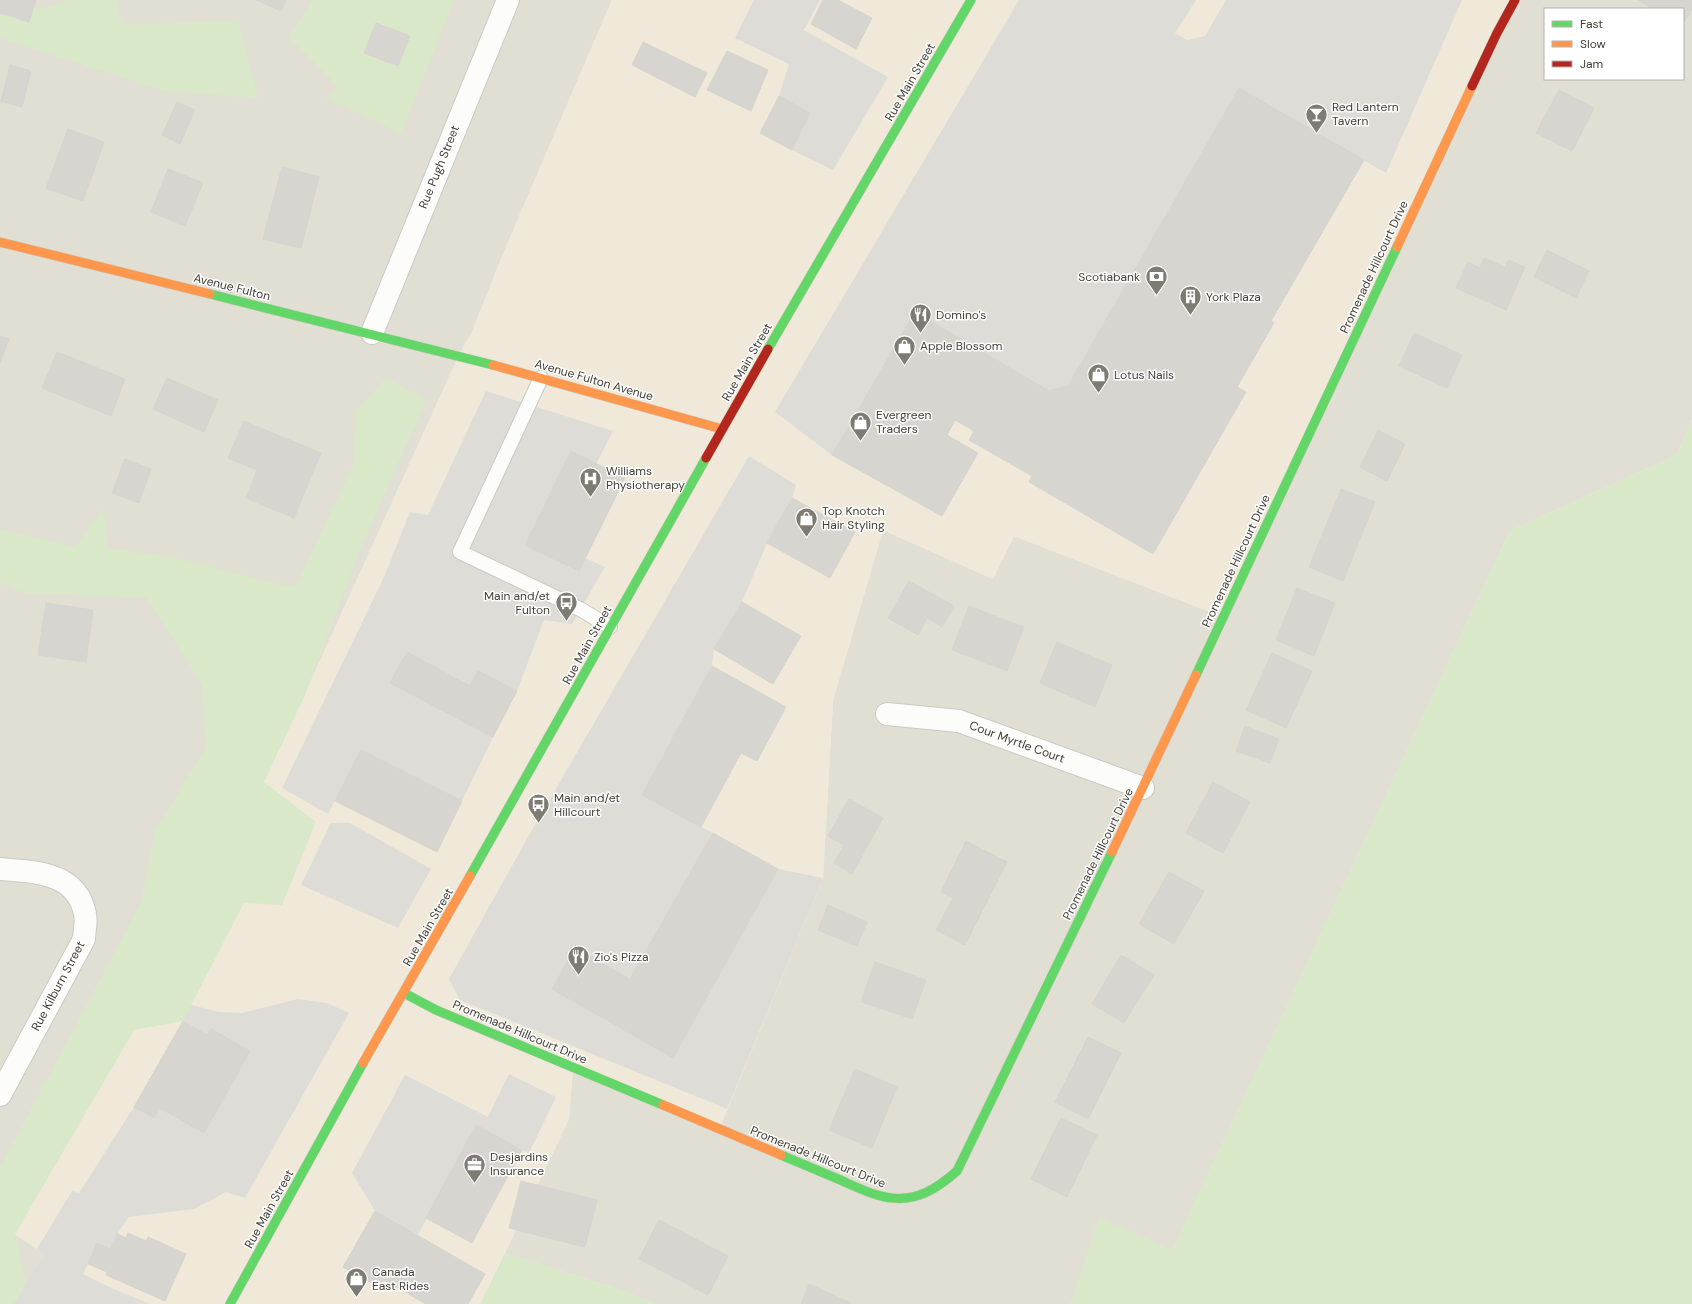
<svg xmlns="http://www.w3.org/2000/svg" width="1692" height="1304" viewBox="0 0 1692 1304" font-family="'DM Sans',sans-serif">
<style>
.residential{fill:#e1dfd4;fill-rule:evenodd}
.commercial{fill:#f0e9da}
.green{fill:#d9e8c8}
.parking{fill:#dddcd7}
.building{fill:#d7d5d0;stroke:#d6d4cd}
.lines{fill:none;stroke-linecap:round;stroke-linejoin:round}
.lane-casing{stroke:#cac9c3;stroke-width:16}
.street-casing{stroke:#cac9c3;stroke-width:24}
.fast-casing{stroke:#cccabe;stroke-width:10}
.slow-casing{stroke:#cccabe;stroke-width:10}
.jam-casing{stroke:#cccabe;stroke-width:10}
.lane{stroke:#fcfcfb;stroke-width:14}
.street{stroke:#fcfcfb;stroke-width:22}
.fast{stroke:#63d668;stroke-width:9}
.slow{stroke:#ff974d;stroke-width:9}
.jam{stroke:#b3261e;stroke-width:9}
.labels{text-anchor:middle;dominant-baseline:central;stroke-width:3;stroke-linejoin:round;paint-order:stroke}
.street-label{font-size:12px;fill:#423e34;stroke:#fff}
.poi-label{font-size:12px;fill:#423e34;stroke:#fff;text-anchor:start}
</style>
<rect width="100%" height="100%" fill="#eeede7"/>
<!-- residential -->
<g class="residential">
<polygon points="0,0 612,0 503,254 472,332 459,355 305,695 197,921 15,1234 37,1249 98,1282 151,1304 0,1304"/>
<path d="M1515 0H1692V420L1677 455 1510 531 1172 1251 1077 1288 1071 1304H655L617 1289 505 1253 569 1119 573 1067 719 1129 823 878 833 700 883 530 993 579 1014 536 1223 617ZM1545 9H1683V79H1545Z"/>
</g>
<!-- commercial -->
<polygon class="commercial" points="612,0 1515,0 1223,617 1014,536 993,579 883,530 833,700 823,878 719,1130 573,1068 569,1119 480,1304 151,1304 98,1282 37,1249 14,1234 134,1030 264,783 459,355 472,332 503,254"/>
<!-- green -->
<g class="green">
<polygon points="0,0 44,9 68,0 116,0 122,25 238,21 258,98 165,91 0,38"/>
<polygon points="313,0 454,0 401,133 325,98 338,87 289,37"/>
<polygon points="386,378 426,400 358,554 305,695 264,782 316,822 282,905 244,903 183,1021 134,1030 15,1234 26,1285 19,1304 0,1304 0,1168 141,903 155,832 206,747 202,684 147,598 23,593 0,582 0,529 76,547 103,509 108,549 169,556 281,585 296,586 354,464 356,411"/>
<polygon points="1692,420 1692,1304 1071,1304 1099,1217 1172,1250 1510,531 1677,455"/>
<polygon points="505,1253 617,1289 655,1304 480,1304"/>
</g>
<!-- parking -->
<g class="parking">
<polygon points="754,0 820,0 804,30 888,77 833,170 792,150 810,113 779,96 789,64 735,38"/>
<polygon points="1019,0 1196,0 1175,33 1187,40 1205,36 1226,0 1462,0 1386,173 1239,88 1068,386 1049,391 915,312 832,455 775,412"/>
<polygon points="486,391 613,431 596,464 526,545 579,571 585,558 605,567 572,624 544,620 517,691 478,671 470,686 407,652 391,683 493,737 462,801 361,750 328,814 282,788 385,575 410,512 428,515"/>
<polygon points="749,456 796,485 792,498 767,543 742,602 714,649 712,666 642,795 713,833 630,979 575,948 552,989 673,1058 778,869 823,878 727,1109 460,1000 449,979 528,837"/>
<polygon points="331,823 350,823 431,869 398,928 301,885"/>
<polygon points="298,999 327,1003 349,1013 245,1198 226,1192 194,1209 129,1217 117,1234 110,1249 97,1244 83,1274 137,1301 136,1304 14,1304 45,1254 37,1249 72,1191 79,1193 134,1107 154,1118 160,1108 204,1133 250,1051 211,1029 207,1035 183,1021 191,1005 219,1012 242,1013"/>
<polygon points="509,1074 556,1097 529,1153 476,1125 418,1235 375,1211 352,1173 405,1075 488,1117"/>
</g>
<!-- building -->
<g class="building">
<polygon points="0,0 36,0 29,22 0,13"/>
<polygon points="256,0 286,0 281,11"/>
<polygon points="823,0 838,0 872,18 856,49 811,24"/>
<polygon points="1638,0 1692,0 1692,9 1683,24 1683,9 1653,9"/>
<polygon points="376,23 410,36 398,66 364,53"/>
<polygon points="643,42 707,73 695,97 632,65"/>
<polygon points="727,51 768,70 751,111 707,90"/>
<polygon points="10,65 31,71 22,107 1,101"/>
<polygon points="1239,88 1364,160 1271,321 1274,323 1237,387 1246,392 1153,554 1029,482 1032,476 969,440 974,431 955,420 947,435 978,453 942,516 832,455 915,312 1049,391 1068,386"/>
<polygon points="1559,90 1594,108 1572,151 1536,133"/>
<polygon points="779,96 810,113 792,150 760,133"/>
<polygon points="177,102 195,110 180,144 162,135"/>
<polygon points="68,129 104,142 83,201 46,188"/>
<polygon points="282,167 319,177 301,248 263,239"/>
<polygon points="168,169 203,183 185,226 151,212"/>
<polygon points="1547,250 1589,271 1576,298 1534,277"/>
<polygon points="1484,258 1505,267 1508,260 1525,267 1506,310 1456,288 1468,262 1480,268"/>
<polygon points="1414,333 1462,355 1447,388 1399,366"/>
<polygon points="0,336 9,339 0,363"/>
<polygon points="57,352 125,379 111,416 42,388"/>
<polygon points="167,378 218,400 204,432 153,409"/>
<polygon points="244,421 321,453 294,518 246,498 257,470 228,458"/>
<polygon points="1378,430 1405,444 1387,481 1360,467"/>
<polygon points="571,451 625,478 579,571 525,545"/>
<polygon points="125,459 151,469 139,503 112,493"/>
<polygon points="1341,489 1375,502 1343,581 1309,567"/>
<polygon points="792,498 855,532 830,578 767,543"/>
<polygon points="909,581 954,606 942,627 927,618 918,635 888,618"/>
<polygon points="1297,588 1335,603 1314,656 1276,640"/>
<polygon points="742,602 801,636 773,684 714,649"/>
<polygon points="46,603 93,610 86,662 38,655"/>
<polygon points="969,606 1024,627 1007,671 952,650"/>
<polygon points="1057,642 1112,665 1095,707 1040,683"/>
<polygon points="407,652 470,686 478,671 517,691 493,737 390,683"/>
<polygon points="1272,653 1312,671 1286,728 1246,710"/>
<polygon points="712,666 786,707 757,761 741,753 701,827 642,795"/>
<polygon points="1245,726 1279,739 1270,763 1236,751"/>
<polygon points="361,750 462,801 437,852 335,801"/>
<polygon points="1213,782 1250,802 1223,853 1186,833"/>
<polygon points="849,799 883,818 852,874 834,863 844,845 828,836"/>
<polygon points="713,833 778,869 673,1058 552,989 575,948 630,979"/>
<polygon points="966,841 1007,862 965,945 936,930 953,898 941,892"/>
<polygon points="1169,872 1204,891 1174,944 1139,924"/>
<polygon points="828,905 867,922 857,946 818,930"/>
<polygon points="1121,955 1154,975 1124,1023 1092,1004"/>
<polygon points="875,962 926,980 912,1019 861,1002"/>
<polygon points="183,1021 207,1035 211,1029 250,1051 204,1133 160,1108 154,1118 134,1107"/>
<polygon points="1088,1037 1121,1053 1088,1119 1055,1102"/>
<polygon points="855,1069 897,1087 872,1148 829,1130"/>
<polygon points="1061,1118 1097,1135 1067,1197 1031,1179"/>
<polygon points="476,1125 522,1150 472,1243 426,1218"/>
<polygon points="521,1181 597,1200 585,1247 509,1228"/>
<polygon points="375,1211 485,1274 468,1304 426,1304 384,1280 379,1287 343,1267"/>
<polygon points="659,1220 728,1256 708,1295 639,1259"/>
<polygon points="128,1233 146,1241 148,1237 186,1254 165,1301 106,1275 107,1272 88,1264 97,1243 110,1249 117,1234 126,1238"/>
<polygon points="809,1284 851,1303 850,1304 801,1304"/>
</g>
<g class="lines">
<defs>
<polyline id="lane" points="541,378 460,552 580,609 610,627"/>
<g id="street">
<polyline points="372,333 508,0"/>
<polyline points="887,714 959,721 1143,788"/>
<path d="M0 869C35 872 77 872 85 914 87 922 84 932 84 939L0 1095"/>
</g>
<g id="fast">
<polyline points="210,294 493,365"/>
<polyline points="768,349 971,0"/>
<polyline points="1196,675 1397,247"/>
<polyline points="470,876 706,458"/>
<polyline points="404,993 436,1010 663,1105"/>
<path d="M781 1155C800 1163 819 1171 838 1179 859 1188 882 1201 906 1198 926 1196 942 1184 957 1171L1112 852"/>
<polyline points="230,1304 363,1063"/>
</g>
<g id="slow">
<polyline points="0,242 210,294"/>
<polyline points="1397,247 1472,86"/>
<polyline points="493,365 722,429"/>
<polyline points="1112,852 1196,675"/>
<polyline points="363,1063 470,876"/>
<polyline points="663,1105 781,1155"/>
</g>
<g id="jam">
<polyline points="1472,86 1497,33 1515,0"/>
<polyline points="706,458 768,349"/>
</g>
</defs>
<!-- lane casing -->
<use href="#lane" class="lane-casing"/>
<!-- street casing -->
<use href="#street" class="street-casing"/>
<!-- fast casing -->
<use href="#fast" class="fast-casing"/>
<!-- slow casing -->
<use href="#slow" class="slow-casing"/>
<!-- jam casing -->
<use href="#jam" class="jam-casing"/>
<!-- lane -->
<use href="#lane" class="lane"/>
<!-- street -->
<use href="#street" class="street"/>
<!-- fast -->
<use href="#fast" class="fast"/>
<!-- slow -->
<use href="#slow" class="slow"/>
<!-- jam -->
<use href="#jam" class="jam"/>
</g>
<!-- icons -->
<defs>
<symbol id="bar-pin" viewBox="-11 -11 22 30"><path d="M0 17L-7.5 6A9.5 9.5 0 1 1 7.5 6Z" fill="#7e7b73" stroke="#fff"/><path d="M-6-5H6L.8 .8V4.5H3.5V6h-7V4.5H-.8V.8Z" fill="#fff"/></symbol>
<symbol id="bank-pin" viewBox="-11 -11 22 30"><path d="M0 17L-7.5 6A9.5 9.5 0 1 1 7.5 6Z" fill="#7e7b73" stroke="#fff"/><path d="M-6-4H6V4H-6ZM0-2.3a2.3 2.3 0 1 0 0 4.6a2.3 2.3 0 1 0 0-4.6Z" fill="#fff"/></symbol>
<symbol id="building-pin" viewBox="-11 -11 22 30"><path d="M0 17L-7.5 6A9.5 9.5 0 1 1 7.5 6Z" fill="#7e7b73" stroke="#fff"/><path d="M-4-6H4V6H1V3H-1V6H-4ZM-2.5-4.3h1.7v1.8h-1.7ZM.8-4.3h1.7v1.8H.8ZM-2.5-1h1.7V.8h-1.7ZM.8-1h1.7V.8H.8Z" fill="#fff"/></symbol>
<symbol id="restaurant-pin" viewBox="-11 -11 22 30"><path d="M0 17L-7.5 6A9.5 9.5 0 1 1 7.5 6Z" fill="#7e7b73" stroke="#fff"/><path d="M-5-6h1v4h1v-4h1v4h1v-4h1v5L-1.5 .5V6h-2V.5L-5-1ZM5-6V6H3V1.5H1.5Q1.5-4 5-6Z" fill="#fff"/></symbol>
<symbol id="shop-pin" viewBox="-11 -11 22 30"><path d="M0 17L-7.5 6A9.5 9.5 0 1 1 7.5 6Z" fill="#7e7b73" stroke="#fff"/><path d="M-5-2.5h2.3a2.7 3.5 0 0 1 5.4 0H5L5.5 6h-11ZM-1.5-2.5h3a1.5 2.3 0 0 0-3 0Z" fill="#fff"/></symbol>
<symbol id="hospital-pin" viewBox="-11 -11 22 30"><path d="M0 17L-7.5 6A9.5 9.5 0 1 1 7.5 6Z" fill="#7e7b73" stroke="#fff"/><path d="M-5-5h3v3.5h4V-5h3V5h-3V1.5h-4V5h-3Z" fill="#fff"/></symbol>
<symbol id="bus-pin" viewBox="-11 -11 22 30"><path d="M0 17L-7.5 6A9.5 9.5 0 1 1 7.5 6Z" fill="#7e7b73" stroke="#fff"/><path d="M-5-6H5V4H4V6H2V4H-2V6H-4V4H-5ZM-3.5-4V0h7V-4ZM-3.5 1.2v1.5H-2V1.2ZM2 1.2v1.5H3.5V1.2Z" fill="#fff"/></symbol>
<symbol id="office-pin" viewBox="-11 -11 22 30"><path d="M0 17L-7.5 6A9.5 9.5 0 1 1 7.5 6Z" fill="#7e7b73" stroke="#fff"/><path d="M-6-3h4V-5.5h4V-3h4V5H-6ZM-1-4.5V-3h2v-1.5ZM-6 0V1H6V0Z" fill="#fff"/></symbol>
</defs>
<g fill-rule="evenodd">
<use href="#bar-pin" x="1304" y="102" width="25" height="34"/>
<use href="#bank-pin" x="1144" y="264" width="25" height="34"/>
<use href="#building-pin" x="1178" y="284" width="25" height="34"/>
<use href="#restaurant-pin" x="908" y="302" width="25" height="34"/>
<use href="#shop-pin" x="892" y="334" width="25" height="34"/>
<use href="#shop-pin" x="1086" y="362" width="25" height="34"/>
<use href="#shop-pin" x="848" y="410" width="25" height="34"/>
<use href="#hospital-pin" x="578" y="466" width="25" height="34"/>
<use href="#shop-pin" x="794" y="506" width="25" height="34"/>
<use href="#bus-pin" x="554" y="590" width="25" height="34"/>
<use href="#bus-pin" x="526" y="792" width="25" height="34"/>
<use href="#restaurant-pin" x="566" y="944" width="25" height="34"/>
<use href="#office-pin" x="462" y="1152" width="25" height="34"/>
<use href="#shop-pin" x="344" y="1266" width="25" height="34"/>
</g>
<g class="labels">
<!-- street labels -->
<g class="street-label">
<text transform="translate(910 82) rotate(-60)">Rue Main Street</text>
<text transform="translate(439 167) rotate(-68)">Rue Pugh Street</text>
<text transform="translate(1374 267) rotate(-65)">Promenade Hillcourt Drive</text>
<text transform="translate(232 287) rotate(14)">Avenue Fulton</text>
<text transform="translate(747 362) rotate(-60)">Rue Main Street</text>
<text transform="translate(594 380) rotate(16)">Avenue Fulton Avenue</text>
<text transform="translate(1236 561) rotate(-65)">Promenade Hillcourt Drive</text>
<text transform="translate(587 645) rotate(-61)">Rue Main Street</text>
<text transform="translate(1017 742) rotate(20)">Cour Myrtle Court</text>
<text transform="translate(1098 854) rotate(-64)">Promenade Hillcourt Drive</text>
<text transform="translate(428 927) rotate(-60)">Rue Main Street</text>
<text transform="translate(58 986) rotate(-62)">Rue Kilburn Street</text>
<text transform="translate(520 1032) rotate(23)">Promenade Hillcourt Drive</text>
<text transform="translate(818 1157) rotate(22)">Promenade Hillcourt Drive</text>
<text transform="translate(269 1209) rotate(-61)">Rue Main Street</text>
</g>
<!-- poi labels -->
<g class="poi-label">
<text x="1332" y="107">Red Lantern<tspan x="1332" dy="14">Tavern</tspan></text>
<text x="1140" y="277" text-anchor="end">Scotiabank</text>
<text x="1206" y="297">York Plaza</text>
<text x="936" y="315">Domino's</text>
<text x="920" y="346">Apple Blossom</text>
<text x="1114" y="375">Lotus Nails</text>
<text x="876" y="415">Evergreen<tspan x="876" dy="14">Traders</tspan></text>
<text x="606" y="471">Williams<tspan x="606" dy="14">Physiotherapy</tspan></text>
<text x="822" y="511">Top Knotch<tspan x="822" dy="14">Hair Styling</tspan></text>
<text x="550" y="596" text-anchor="end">Main and/et<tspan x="550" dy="14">Fulton</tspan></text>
<text x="554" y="798">Main and/et<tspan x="554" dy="14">Hillcourt</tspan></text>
<text x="594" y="957">Zio's Pizza</text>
<text x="490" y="1157">Desjardins<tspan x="490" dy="14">Insurance</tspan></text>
<text x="372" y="1272">Canada<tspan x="372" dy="14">East Rides</tspan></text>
</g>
</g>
<!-- legend -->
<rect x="1544" y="8" width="140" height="72" fill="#ffffff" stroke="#b3b2ae"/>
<rect x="1552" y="21" width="20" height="6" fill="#63d668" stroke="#b3b2ae"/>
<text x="1580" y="28" font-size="12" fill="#423e34">Fast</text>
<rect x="1552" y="41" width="20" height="6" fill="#ff974d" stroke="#b3b2ae"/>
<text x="1580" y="48" font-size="12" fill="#423e34">Slow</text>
<rect x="1552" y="61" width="20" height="6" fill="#b3261e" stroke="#b3b2ae"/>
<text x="1580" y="68" font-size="12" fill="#423e34">Jam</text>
</svg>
